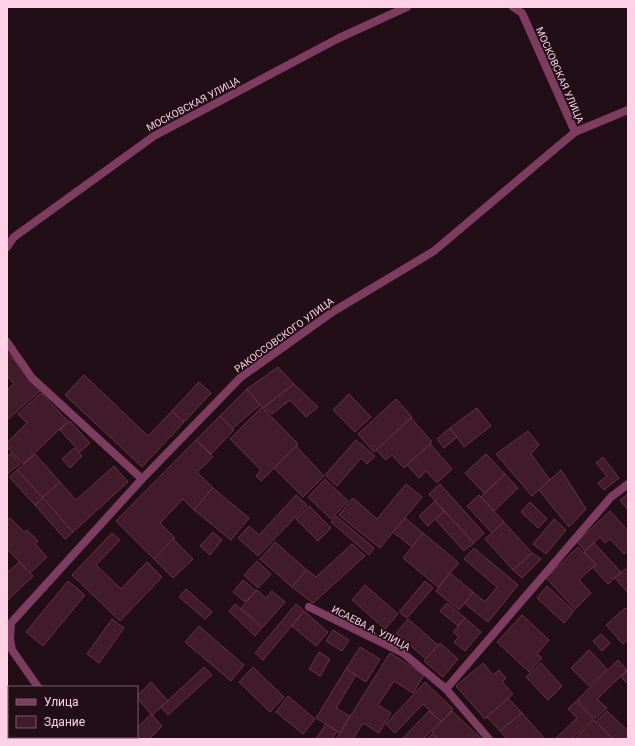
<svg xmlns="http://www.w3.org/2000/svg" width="635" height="746" viewBox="0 0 635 746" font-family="Roboto,sans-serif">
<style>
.building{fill:#411b2a;stroke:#6c2f47}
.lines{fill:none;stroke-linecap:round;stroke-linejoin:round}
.street{stroke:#7e3c61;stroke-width:8}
.labels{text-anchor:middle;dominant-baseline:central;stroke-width:3.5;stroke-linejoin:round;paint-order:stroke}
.street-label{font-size:10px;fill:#fdd1e6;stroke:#210e16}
</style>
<rect width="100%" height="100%" fill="#210e16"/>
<!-- building -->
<g class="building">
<polygon points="7,352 41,390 7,420 7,390 14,384 7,376"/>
<polygon points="278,367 294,384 264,407 260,405 247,389"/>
<polygon points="84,375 148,436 172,411 184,422 142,467 65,395"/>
<polygon points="199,382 211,393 184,422 172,411"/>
<polygon points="294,384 318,407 306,417 290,400 272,414 264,407"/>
<polygon points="247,389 260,405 232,429 220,416"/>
<polygon points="41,393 68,421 23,464 7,447 7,443 27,423 18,414"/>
<polygon points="349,394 371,417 355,432 333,410"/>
<polygon points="396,399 412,417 374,452 358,434"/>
<polygon points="262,407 298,444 261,481 256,476 261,470 230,439"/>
<polygon points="477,408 491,426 464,447 450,428"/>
<polygon points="220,416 234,430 211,454 196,440"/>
<polygon points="411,418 432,442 404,468 392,455 386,460 376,450"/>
<polygon points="70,421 90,443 80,452 60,430"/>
<polygon points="450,428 457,437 444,448 437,439"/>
<polygon points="528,431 539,445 531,454 550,480 532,496 496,454"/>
<polygon points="196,440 213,457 197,472 213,488 194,510 183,499 160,523 175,538 154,559 116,521"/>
<polygon points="356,440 375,456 367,464 361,458 337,486 325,475"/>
<polygon points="430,444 452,469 437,483 426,471 419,478 407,465"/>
<polygon points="296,446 324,476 303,497 274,468"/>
<polygon points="74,448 82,456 70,468 62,459"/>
<polygon points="11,453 20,464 7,474 7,457"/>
<polygon points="35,454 60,482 42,498 17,470"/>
<polygon points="486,454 505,474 484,493 465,473"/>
<polygon points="603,457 619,478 604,490 598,483 607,476 596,463"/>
<polygon points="114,466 128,482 73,532 42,498 60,482 76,500"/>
<polygon points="17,470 43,498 35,505 9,477"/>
<polygon points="561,470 586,509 569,527 539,490"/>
<polygon points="505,474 518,488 494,511 481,497"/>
<polygon points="325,479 348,501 331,519 308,497"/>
<polygon points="406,484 422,497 380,548 339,515 353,498 377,519"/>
<polygon points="440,484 484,533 474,543 429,494"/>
<polygon points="213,488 249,518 231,540 194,510"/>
<polygon points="628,494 628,510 620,500"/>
<polygon points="296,495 307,505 258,556 238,538 249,526 259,535"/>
<polygon points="479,495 504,522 492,533 467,506"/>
<polygon points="43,498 73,532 65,539 35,505"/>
<polygon points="435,501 444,511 428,526 419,516"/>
<polygon points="530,502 547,519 538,528 521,512"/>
<polygon points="309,506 331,528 318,541 296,519"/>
<polygon points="444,511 474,543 464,551 435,519"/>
<polygon points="610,511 628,531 628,551 624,554 610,539 605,543 600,537 585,551 577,542"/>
<polygon points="336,516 374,548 369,555 331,522"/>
<polygon points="10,518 24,532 27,530 38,541 35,544 47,557 30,573 7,549 7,520"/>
<polygon points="405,518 423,533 412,547 393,532"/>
<polygon points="554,519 566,530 546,554 533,544"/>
<polygon points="504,522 532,553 513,570 485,539"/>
<polygon points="213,532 222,540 210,555 200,546"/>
<polygon points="112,533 120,540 96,565 121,589 147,562 162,577 120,621 72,575"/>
<polygon points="423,533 459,563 438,587 403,558"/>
<polygon points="173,539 193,559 173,578 154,559"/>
<polygon points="275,542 307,570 292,587 260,559"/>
<polygon points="594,543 621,572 608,584 593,568 597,565 584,552"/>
<polygon points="352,544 365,556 313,603 292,587 307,570 316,577"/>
<polygon points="578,547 595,565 579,580 591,593 575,609 546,578"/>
<polygon points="474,548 518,585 488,622 464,603 473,592 485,602 497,587 464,559"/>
<polygon points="532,553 541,559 522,578 513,570"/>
<polygon points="257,561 271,574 258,588 244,575"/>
<polygon points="19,562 33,576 7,601 7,573"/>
<polygon points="628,567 628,593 615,578"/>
<polygon points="450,573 473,592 459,610 436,591"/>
<polygon points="243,580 256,591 245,602 233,592"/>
<polygon points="68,581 85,595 43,646 26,632"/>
<polygon points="425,581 433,588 407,618 399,612"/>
<polygon points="365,585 398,614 385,629 352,600"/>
<polygon points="547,586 574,611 564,623 537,598"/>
<polygon points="186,589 212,612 205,619 179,597"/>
<polygon points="257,590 266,598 272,591 285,602 263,627 241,608"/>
<polygon points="447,603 465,618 458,626 440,611"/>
<polygon points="235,604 262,628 255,636 229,611"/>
<polygon points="296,604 304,611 263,660 255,653"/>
<polygon points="625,608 628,611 628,640 623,644 606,625"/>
<polygon points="304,611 328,632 316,646 292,626"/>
<polygon points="522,615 549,640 537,654 542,658 529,672 497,642"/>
<polygon points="465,618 481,632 465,651 454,642 459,637 453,632"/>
<polygon points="112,619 124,628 99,663 87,654"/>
<polygon points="408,619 438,645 426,659 396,633"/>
<polygon points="199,626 244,665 231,681 185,642"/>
<polygon points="333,630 349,640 342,651 326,641"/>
<polygon points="601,634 610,643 602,651 593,641"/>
<polygon points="440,643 458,659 443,677 424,661"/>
<polygon points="360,647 380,659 366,682 346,669"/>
<polygon points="589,650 607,669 589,686 571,668"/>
<polygon points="319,652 330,659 320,676 309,669"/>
<polygon points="390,653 424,675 413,693 394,681 378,705 391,713 379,733 363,723 353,739 336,739"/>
<polygon points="618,660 627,670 597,699 607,708 595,719 577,700"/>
<polygon points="483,663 493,675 499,670 506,678 502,682 513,694 485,719 456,686"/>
<polygon points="541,663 562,686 548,700 526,677"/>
<polygon points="204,667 212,675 168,715 161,707"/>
<polygon points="253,667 284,697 270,712 239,682"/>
<polygon points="346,669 356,675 336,708 350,716 340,733 316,718"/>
<polygon points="628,670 628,684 621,677"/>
<polygon points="151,682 168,701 152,715 137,698 137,696"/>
<polygon points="425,682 453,709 441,722 423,704 395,733 386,724"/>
<polygon points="288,696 315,719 303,734 276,712"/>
<polygon points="508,698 522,713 500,731 487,717"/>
<polygon points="576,701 593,719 572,739 555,739 577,718 568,709"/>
<polygon points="9,702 9,721 7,719 7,704"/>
<polygon points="429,711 441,721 423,739 402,739"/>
<polygon points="452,711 482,739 439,739 432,732"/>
<polygon points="607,711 628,731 628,739 613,739 596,722"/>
<polygon points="522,713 545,739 507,739 500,731"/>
<polygon points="151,714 162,726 149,739 125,739 127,737 137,737 137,728"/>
<polygon points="594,720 613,739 575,739"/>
<polygon points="326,724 337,731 332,739 316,739"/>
<polygon points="9,732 9,737 42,737 40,739 7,739 7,733"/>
<polygon points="432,734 437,739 427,739"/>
<polygon points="97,737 127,737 125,739 99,739"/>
</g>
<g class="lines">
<!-- street -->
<g class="street">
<polyline points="513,7 522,13 575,132"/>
<polyline points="7,247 14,237 154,136 339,38 407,7"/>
<polyline points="7,342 32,378 142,479"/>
<polyline points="309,607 403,653 446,689 489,739"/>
<polyline points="38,687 12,650 10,639 11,623 142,479 241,377 334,311 434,251 575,132 628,110"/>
<polyline points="446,689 611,497 628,484"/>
<polyline points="76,737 78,739"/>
</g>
</g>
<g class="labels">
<!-- street labels -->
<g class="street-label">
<text transform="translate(560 75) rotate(66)">МОСКОВСКАЯ УЛИЦА</text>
<text transform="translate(193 104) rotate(-28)">МОСКОВСКАЯ УЛИЦА</text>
<text transform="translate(284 335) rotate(-36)">РАКОССОВСКОГО УЛИЦА</text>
<text transform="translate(371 628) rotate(27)">ИСАЕВА А. УЛИЦА</text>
</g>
</g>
<!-- border -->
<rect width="635" height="746" fill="none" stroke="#fdd1e6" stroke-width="16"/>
<!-- legend -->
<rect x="8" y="686" width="130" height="52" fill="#210e16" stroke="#795c69"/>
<rect x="16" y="699" width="20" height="6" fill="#7e3c61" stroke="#795c69"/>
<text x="44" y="706" font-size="12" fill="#fdd1e6">Улица</text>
<rect x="16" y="716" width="20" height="12" fill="#411b2a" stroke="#795c69"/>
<text x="44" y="726" font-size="12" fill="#fdd1e6">Здание</text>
</svg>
